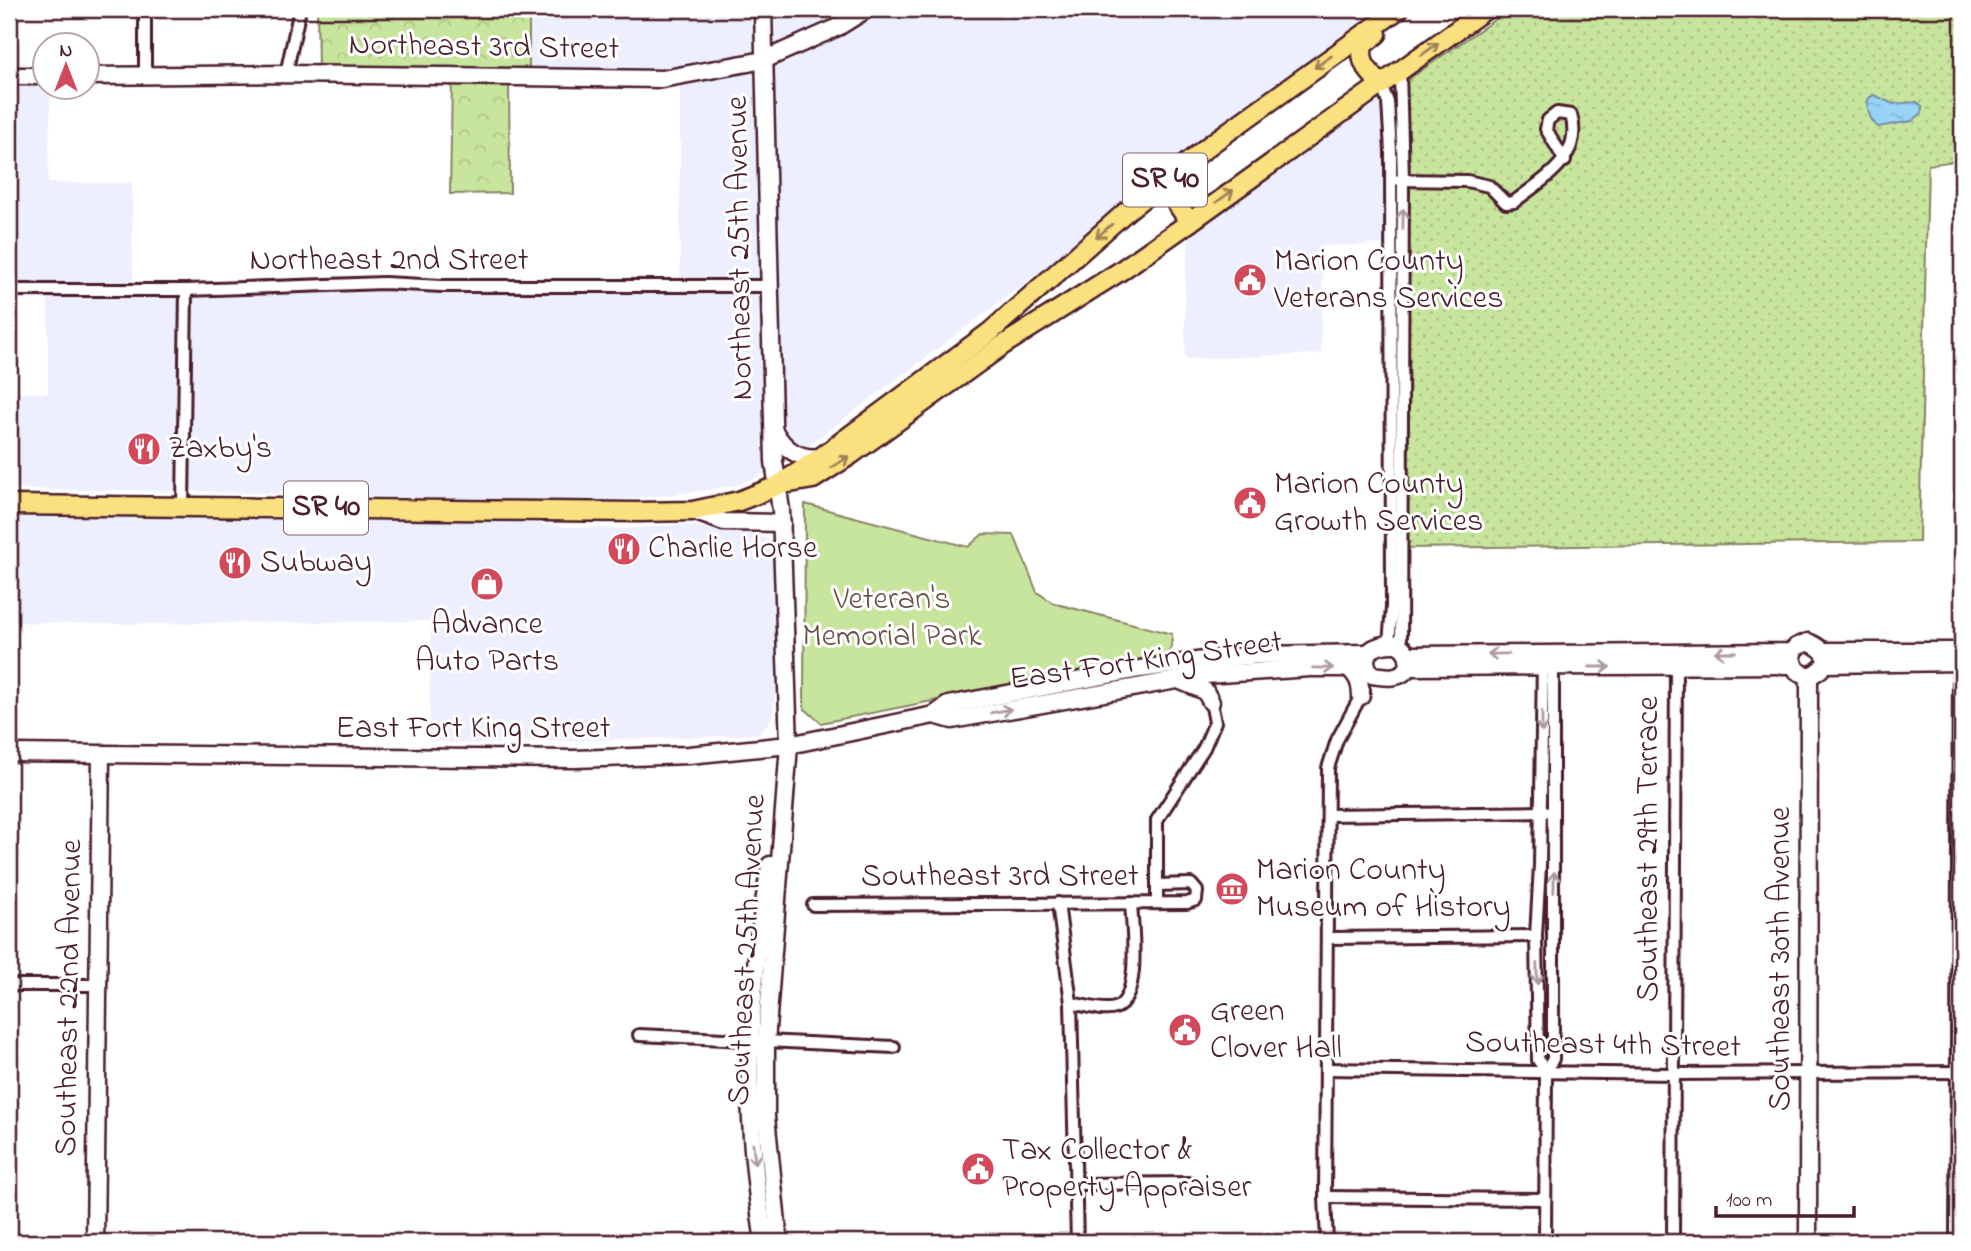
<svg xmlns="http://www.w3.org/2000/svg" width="1971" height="1251" viewBox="0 0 1971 1251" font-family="'Indie Flower',sans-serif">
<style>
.built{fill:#eeeffe}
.grass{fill:url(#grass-dots);stroke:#898264;stroke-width:2}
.forest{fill:url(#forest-crowns);stroke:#898264;stroke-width:2}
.park{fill:#c8e59d;stroke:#898264;stroke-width:2}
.water{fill:url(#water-ripples);stroke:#788ca5;stroke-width:2}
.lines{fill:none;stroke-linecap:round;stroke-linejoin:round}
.street-casing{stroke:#4a1f2b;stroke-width:16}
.secondary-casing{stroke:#4a1f2b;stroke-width:21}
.primary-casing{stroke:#4a1f2b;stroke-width:23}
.street{stroke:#fff;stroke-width:10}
.secondary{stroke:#fff;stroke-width:16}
.primary{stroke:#fbe080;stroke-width:18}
.oneway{stroke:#a28056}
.oneway2{stroke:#ae9aa0}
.labels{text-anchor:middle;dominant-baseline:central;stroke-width:6;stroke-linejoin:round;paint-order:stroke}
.shield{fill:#fff;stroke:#80626b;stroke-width:2}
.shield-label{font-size:30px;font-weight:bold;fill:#4a1f2b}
.street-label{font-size:32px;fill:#4a1f2b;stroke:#fff}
.poi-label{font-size:32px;fill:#4a1f2b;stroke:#fff;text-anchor:start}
.park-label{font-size:32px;fill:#6a5048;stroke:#fff}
</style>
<defs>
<pattern id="grass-dots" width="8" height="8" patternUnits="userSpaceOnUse" patternTransform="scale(1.75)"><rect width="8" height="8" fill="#c8e59d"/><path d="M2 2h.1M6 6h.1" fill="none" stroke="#adc487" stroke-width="1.8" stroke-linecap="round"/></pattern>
<pattern id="forest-crowns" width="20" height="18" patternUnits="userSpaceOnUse" patternTransform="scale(1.75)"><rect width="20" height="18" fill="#c8e59d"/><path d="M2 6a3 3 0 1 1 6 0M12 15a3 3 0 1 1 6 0" fill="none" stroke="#adc487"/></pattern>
<pattern id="water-ripples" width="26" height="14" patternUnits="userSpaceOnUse" patternTransform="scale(1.75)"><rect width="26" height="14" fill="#96d4f7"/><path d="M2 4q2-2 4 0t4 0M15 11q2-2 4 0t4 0" fill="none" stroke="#83b6d4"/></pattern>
</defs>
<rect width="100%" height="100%" fill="#fff"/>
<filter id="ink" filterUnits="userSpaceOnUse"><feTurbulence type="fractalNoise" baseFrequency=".0143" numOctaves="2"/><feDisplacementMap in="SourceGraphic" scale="14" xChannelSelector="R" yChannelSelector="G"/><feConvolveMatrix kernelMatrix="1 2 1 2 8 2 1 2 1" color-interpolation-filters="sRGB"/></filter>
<g filter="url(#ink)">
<!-- built -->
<g class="built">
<polygon points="529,9 759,9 759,56 662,73 529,72"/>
<polygon points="768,9 857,9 836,22 768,52"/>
<polygon points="876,9 1390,9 801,451 778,427 769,64 840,32"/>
<polygon points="759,66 764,281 680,281 680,81"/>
<polygon points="9,82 45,82 46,88 51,88 48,183 132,183 133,285 9,285"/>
<polygon points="1381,98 1383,103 1386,151 1387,244 1323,246 1321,354 1185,359 1185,278 1190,231"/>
<polygon points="384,288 442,291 765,292 771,471 738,485 672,495 611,500 464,499 188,491 190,295"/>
<polygon points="9,295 181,295 179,491 9,489 9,393 48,393 48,300 9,300"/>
<polygon points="9,517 519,522 572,527 625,529 674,525 751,530 773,543 777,580 776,685 772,718 759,734 725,736 478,744 429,741 431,621 120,624 9,622"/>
</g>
<!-- grass -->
<polygon class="grass" points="1510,9 1962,9 1962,160 1928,165 1919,542 1404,548 1406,81"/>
<!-- forest -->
<g class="forest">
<polygon points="317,9 529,9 529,72 318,69"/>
<polygon points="452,81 509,82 510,193 450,194"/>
</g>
<!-- park -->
<polygon class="park" points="805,504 968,547 983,534 1014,535 1037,592 1053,603 1172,634 1171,649 1166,655 821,723 804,708"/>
<!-- water -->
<path class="water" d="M1874 95 1893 104 1917 102 1922 106V113L1912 121 1878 127C1870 120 1865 107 1869 98Z"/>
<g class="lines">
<defs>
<g id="street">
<polyline points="145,9 145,76"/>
<polyline points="1400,71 1403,180 1401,646"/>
<polyline points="286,74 300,9"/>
<polyline points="1381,85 1388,102 1391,151 1392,607 1389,644"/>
<path d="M1399 180 1467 181 1489 186 1506 203 1514 202C1543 179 1584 158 1571 115L1557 113 1548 120 1546 129 1565 161"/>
<polyline points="9,290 186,290 384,283 442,286 769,286"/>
<polyline points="183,506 186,290"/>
<polyline points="1543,660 1540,865 1536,936 1538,1060 1546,1071"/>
<polyline points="1328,815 1545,812"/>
<polyline points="1058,903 1071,1003 1077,1242"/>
<polyline points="1157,903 1157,820 1204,748 1215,722 1210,697"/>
<polyline points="813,905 1187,903 1196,900 1197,891 1191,884 1157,885"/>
<polyline points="1328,938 1536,936"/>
<polyline points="9,985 99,985"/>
<path d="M1071 1003C1083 1005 1104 1012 1115 1008 1142 999 1132 926 1131 903"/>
<polyline points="639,1035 894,1047"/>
<polyline points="1327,1069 1674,1074 1962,1072"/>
<polyline points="1074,1184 1193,1183"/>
<polyline points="1325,1197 1545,1199"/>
<polyline points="1327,1242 1325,1197 1328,768 1337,740 1364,690"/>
<polyline points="1545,1242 1546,1071 1553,1059 1553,663"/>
<polyline points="1673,1242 1676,667"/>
<polyline points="1956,1242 1959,662"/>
</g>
<g id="secondary">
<polyline points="763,9 774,461 781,510 789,745 766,1042 766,1117 779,1242"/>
<polyline points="9,76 46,76"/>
<polyline points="88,76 286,74 662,79 764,60 838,27 867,9"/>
<path d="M774 431C785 450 799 460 821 457"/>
<polyline points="693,511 724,522 782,523"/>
<path d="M1397 644C1408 650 1408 656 1409 667 1399 680 1387 677 1372 675 1355 652 1377 643 1397 644Z"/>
<polyline points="1824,651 1962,651"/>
<path d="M1408 655 1793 652 1796 647 1808 642C1831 651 1832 666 1809 676L1797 671 1792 659 1793 652"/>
<polyline points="1825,664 1962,662"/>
<polyline points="1409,667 1793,665"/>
<path d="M1349 668C1358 677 1361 684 1361 696"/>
<polyline points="1181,681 1205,691 1211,702"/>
<polyline points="934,715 952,720 1205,675 1310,668 1367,668"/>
<polyline points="9,753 574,759 689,755 789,745 934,715 948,705 1140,669 1204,660 1259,655 1368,653"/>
<polyline points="95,1242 101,755"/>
<path d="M764 1242C758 1202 753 1161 751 1120 746 1035 756 949 770 865"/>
<polyline points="1808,1242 1809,676"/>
</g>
<g id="primary">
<path d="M1377 34 1363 45C1359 65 1369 70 1381 85"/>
<polyline points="1162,183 1190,222"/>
<polyline points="784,484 813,479 852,454 1003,345 1119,272 1190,222 1486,9"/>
<polyline points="9,505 638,512 693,511 739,501 777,486 821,457 990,332 1128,210 1211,144 1399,9"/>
</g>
</defs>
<!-- street casing -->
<use href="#street" class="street-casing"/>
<!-- secondary casing -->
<use href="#secondary" class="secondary-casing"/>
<!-- primary casing -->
<use href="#primary" class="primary-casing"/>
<!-- street -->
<use href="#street" class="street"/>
<!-- secondary -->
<use href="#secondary" class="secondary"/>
<!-- primary -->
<use href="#primary" class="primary"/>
</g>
<!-- one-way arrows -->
<defs><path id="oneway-shaft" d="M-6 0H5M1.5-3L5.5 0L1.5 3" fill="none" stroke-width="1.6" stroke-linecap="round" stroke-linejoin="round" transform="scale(1.75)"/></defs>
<g class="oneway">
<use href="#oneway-shaft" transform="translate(1430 49) rotate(-36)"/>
<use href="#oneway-shaft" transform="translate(1323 62) rotate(145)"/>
<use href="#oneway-shaft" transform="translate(1225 196) rotate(-36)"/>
<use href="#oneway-shaft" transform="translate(1104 231) rotate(139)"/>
<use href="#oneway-shaft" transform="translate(840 462) rotate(-33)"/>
</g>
<g class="oneway2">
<use href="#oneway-shaft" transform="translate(1403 219) rotate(-89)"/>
<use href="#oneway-shaft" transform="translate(1725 652) rotate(180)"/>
<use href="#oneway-shaft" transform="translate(1498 654) rotate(179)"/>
<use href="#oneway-shaft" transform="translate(1600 667)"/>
<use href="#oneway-shaft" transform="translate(1323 668) rotate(1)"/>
<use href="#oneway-shaft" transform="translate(1001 711) rotate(-10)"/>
<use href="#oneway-shaft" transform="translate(1542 722) rotate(90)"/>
<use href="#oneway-shaft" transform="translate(1554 882) rotate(-89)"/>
<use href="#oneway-shaft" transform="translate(1537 974) rotate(89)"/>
<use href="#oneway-shaft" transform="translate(754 1154) rotate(84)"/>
</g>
</g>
<!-- icons -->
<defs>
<symbol id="civic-disc" viewBox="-11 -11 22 22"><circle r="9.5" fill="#d1495b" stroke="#fff"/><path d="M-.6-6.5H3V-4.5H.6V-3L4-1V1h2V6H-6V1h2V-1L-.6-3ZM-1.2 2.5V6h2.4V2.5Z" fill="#fff"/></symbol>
<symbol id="restaurant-disc" viewBox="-11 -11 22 22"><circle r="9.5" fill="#d1495b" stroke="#fff"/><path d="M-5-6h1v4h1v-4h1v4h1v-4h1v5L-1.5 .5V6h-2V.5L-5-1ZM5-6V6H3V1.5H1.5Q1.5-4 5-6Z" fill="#fff"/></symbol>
<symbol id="shop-disc" viewBox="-11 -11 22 22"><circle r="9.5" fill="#d1495b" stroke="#fff"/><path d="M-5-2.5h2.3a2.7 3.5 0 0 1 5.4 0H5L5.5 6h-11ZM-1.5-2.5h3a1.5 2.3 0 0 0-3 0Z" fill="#fff"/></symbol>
<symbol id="museum-disc" viewBox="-11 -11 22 22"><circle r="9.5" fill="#d1495b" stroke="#fff"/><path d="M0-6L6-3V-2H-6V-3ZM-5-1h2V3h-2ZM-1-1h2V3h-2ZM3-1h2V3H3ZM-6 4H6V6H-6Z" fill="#fff"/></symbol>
</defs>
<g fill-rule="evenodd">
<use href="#civic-disc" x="1231" y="261" width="38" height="38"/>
<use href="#restaurant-disc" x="125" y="430" width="38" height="38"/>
<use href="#civic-disc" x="1231" y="484" width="38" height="38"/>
<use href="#restaurant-disc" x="605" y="530" width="38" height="38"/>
<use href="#restaurant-disc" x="216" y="544" width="38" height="38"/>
<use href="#shop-disc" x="468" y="565" width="38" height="38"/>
<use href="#museum-disc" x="1213" y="870" width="38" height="38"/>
<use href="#civic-disc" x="1166" y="1011" width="38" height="38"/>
<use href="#civic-disc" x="959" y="1150" width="38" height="38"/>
</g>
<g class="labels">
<!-- shield labels -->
<g class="shield">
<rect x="1123" y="153.5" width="84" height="53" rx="5"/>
<rect x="284" y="481.5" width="84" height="53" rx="5"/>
</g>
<g class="shield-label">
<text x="1165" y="180">SR 40</text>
<text x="326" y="508">SR 40</text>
</g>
<!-- street labels -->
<g class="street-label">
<text transform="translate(484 48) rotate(1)">Northeast 3rd Street</text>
<text transform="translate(741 248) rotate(-91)">Northeast 25th Avenue</text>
<text x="389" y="261">Northeast 2nd Street</text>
<text transform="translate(1146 662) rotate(-8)">East Fort King Street</text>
<text x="473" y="729">East Fort King Street</text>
<text transform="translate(1649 849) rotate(-90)">Southeast 29th Terrace</text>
<text x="1000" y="877">Southeast 3rd Street</text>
<text transform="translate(748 950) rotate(-87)">Southeast 25th Avenue</text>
<text transform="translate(1781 959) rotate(-90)">Southeast 30th Avenue</text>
<text transform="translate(70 998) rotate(-89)">Southeast 22nd Avenue</text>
<text transform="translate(1603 1046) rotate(1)">Southeast 4th Street</text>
</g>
<!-- poi labels -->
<g class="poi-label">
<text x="1274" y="262">Marion County<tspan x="1274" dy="37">Veterans Services</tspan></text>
<text x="168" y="449">Zaxby's</text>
<text x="1274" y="485">Marion County<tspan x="1274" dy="37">Growth Services</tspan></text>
<text x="648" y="549">Charlie Horse</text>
<text x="260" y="563">Subway</text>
<text x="487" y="625" text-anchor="middle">Advance<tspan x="487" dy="37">Auto Parts</tspan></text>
<text x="1256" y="871">Marion County<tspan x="1256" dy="37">Museum of History</tspan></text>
<text x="1210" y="1012">Green<tspan x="1210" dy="37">Clover Hall</tspan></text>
<text x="1002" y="1151">Tax Collector &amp;<tspan x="1002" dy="37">Property Appraiser</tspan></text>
</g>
<!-- park labels -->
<g class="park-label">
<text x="892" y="600">Veteran's<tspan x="892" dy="37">Memorial Park</tspan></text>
</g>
</g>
<!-- margin -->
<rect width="1971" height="1251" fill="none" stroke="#fff" stroke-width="35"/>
<rect x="18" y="18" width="1936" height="1216" fill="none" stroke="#4a1f2b" stroke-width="2.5" filter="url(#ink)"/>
<!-- north arrow -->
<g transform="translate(66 66)"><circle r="33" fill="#ffffff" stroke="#b7a5aa" stroke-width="2"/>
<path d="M0-5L12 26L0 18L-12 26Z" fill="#d1495b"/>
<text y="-10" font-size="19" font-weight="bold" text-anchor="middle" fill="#4a1f2b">N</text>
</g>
<!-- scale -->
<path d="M1716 1206v10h138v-10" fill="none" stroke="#4a1f2b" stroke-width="3.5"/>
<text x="1726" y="1206" font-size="21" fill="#4a1f2b" stroke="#ffffff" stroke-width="5" paint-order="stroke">100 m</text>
</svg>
